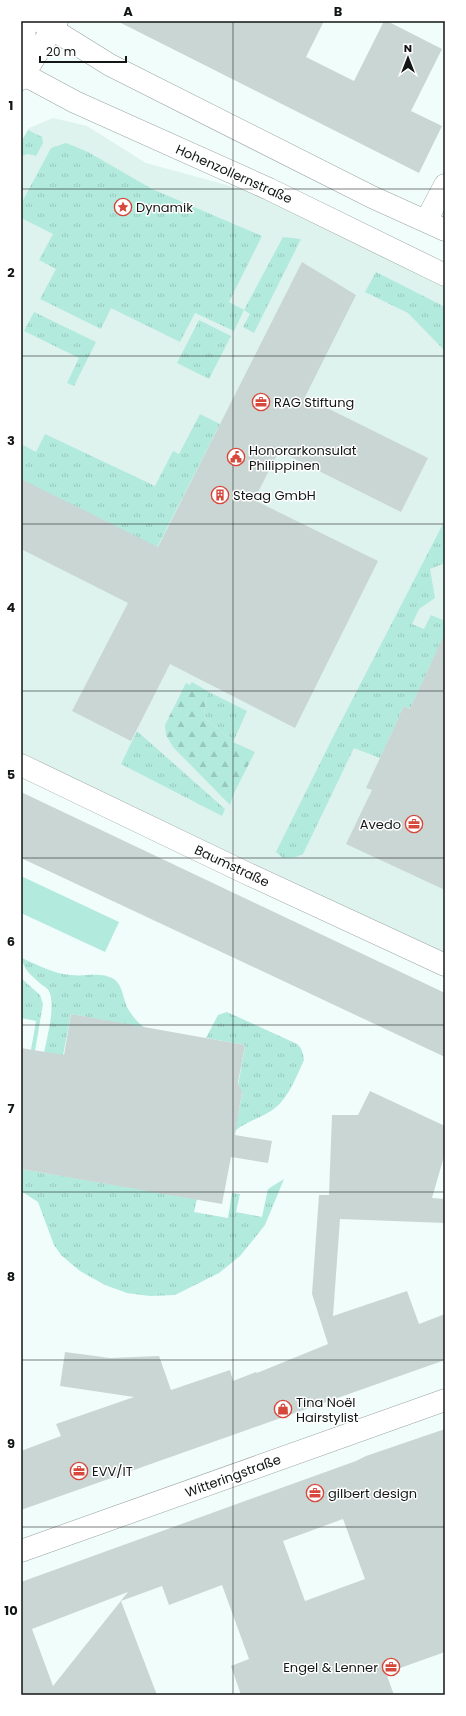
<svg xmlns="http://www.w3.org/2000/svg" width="466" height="1716" viewBox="0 0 466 1716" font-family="Poppins,sans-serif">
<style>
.built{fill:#def3ee}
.grass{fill:url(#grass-tufts)}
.forest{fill:url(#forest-firs)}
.green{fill:#b2eadd}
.building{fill:#cad6d3;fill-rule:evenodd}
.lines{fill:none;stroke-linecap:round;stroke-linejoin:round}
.street-casing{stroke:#99a4a1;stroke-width:23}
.secondary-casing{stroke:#99a4a1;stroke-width:23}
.street{stroke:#fff;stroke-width:22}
.secondary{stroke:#fff;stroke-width:22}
.grid{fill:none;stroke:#121615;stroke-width:1;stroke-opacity:0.55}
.labels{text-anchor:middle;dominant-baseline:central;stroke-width:3;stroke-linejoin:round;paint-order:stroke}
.street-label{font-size:13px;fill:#121615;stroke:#fff}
.poi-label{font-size:13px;fill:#121615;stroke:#fff;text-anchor:start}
.neatline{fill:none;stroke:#121615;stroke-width:1.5}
.grid-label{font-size:13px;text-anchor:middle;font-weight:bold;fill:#121615}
</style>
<defs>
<pattern id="grass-tufts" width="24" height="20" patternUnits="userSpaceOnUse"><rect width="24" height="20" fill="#b2eadd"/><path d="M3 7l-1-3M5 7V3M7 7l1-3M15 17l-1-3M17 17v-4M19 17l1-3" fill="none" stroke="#98c8bd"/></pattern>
<pattern id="forest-firs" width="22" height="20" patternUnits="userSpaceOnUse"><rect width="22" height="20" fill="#b2eadd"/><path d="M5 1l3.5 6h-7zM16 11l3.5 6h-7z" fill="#98c8bd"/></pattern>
</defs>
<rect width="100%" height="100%" fill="#f1fdfa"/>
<!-- built -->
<polygon class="built" points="53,118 87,126 146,163 267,196 445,283 445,959 21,760 21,142 29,128"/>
<!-- grass -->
<g class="grass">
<polygon points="28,130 42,137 43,143 36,156 28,154 21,156 21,142"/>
<polygon points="66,143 88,152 152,189 262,236 229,302 244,310 283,237 301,239 254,333 243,327 250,314 244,310 234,331 195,313 180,342 111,308 101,329 40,299 56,269 39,260 53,234 21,218 21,204 51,148"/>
<polygon points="376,272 445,307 445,351 408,313 365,292"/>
<polygon points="34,312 96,342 74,386 67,383 79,358 24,331"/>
<polygon points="199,320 231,336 209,379 177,363"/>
<polygon points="200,414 220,424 145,571 21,484 21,444 36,452 45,434 155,486 173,451 179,454"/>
<polygon points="445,520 444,541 445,563 430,569 435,598 419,609 412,624 424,629 431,615 445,621 445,659 435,655 410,709 404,706 380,758 354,748 303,854 296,857 283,858 276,852 332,739"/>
<polygon points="209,692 247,711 233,742 204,717 206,698"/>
<polygon points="137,731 225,809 222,816 121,764"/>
<path d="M22 958C38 965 54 974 71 975 86 977 100 971 114 979 123 985 123 1000 128 1009 133 1017 138 1023 145 1028L71 1014 63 1056 44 1053C47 1037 56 1006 49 991 47 988 44 986 42 985 33 977 23 970 22 958Z"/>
<polygon points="21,978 40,995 43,1004 35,1051 31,1050 36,1021 21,1018"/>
<path d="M227 1012 297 1044C302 1048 303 1053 304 1060 297 1075 289 1097 275 1108 263 1118 248 1120 235 1131L242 1093 238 1086 245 1045 206 1038 218 1015Z"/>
<polygon points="21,1169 197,1199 194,1212 228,1218 232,1193 240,1194 236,1212 262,1217 268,1189 284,1179 265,1225 240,1256 219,1273 175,1295 150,1296 127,1293 105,1285 80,1271 61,1255 54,1245 38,1202 21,1191"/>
</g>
<!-- forest -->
<polygon class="forest" points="192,682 209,692 206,698 204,717 233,742 255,752 234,793 230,805 173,747 166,735 165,725 186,683 190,685"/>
<!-- green -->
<polygon class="green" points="21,876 119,922 105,952 21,913"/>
<!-- building -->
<g class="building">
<polygon points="117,21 324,21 306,57 354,81 384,21 387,21 442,49 411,111 442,126 419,173"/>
<polygon points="302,262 356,295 305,397 428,458 401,512 279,451 254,500 378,561 295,728 170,664 131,741 72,711 128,603 21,549 21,479 158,547"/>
<polygon points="445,633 445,890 346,844 372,790 366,788 380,758 404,706 410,709"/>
<polygon points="21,792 445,993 445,1057 21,858"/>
<polygon points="71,1014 245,1045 238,1083 242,1092 235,1135 272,1141 268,1163 231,1157 222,1204 21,1169 21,1048 64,1055"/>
<polygon points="370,1091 445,1126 445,1153 432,1198 445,1199 445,1223 340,1219 333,1316 407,1291 419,1324 445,1314 445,1360 21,1510 21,1451 61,1436 56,1424 134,1397 60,1386 65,1352 110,1358 159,1356 171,1390 230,1370 233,1381 256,1372 257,1373 328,1344 312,1294 319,1195 329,1195 332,1115 358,1115"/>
<path d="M445 1429V1652L386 1673 394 1695H241L231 1666 249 1659 222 1585 169 1605 162 1586 121 1601 157 1695H21V1582L356 1461 366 1456ZM343 1519 365 1579 305 1601 283 1541ZM128 1592 120 1602 53 1686 32 1629Z"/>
</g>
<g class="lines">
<defs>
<g id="street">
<polyline points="426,221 445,185"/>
<polyline points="21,765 246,873 445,965"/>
</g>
<g id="secondary">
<polyline points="39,21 110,65 372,197 445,230"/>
<polyline points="21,73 75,102 269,189 445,275"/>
<polyline points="23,73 25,21"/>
<polyline points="21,79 57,21"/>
<polyline points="21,1551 445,1400"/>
</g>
</defs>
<!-- street casing -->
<use href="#street" class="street-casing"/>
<!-- secondary casing -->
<use href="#secondary" class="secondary-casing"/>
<!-- street -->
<use href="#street" class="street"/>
<!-- secondary -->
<use href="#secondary" class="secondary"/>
</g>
<!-- grid -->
<path class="grid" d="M233 21V1695M21 189H445M21 356H445M21 524H445M21 691H445M21 858H445M21 1025H445M21 1192H445M21 1360H445M21 1527H445"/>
<!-- icons -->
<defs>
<symbol id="sight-ring" viewBox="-11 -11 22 22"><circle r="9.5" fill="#fff" stroke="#d6483b" stroke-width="1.5"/><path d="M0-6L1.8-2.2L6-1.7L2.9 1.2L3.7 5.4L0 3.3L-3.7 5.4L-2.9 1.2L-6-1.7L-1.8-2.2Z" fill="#d6483b"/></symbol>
<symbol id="office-ring" viewBox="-11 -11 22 22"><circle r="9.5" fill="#fff" stroke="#d6483b" stroke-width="1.5"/><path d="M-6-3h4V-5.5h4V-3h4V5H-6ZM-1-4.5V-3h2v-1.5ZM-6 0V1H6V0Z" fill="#d6483b"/></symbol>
<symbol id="civic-ring" viewBox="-11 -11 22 22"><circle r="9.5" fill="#fff" stroke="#d6483b" stroke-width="1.5"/><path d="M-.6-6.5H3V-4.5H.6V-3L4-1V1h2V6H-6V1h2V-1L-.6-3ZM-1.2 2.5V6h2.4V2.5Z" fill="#d6483b"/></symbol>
<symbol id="building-ring" viewBox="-11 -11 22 22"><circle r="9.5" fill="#fff" stroke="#d6483b" stroke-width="1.5"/><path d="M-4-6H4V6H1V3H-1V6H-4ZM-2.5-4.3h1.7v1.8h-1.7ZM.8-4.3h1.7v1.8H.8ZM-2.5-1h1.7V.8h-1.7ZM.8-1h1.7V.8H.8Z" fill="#d6483b"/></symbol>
<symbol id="shop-ring" viewBox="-11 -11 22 22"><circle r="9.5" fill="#fff" stroke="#d6483b" stroke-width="1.5"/><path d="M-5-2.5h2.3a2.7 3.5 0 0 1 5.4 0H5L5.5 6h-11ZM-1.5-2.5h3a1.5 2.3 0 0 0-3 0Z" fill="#d6483b"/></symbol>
</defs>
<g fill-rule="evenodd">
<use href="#sight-ring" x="113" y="197" width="20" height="20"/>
<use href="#office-ring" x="251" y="392" width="20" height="20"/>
<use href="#civic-ring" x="226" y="447" width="20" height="20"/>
<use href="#building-ring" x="210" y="485" width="20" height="20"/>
<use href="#office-ring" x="404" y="814" width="20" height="20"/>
<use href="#shop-ring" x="273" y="1399" width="20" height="20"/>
<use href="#office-ring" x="69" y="1461" width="20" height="20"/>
<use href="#office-ring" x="305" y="1483" width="20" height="20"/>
<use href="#office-ring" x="381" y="1657" width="20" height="20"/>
</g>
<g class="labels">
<!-- street labels -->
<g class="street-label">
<text transform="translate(234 174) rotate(24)">Hohenzollernstraße</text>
<text transform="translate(232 866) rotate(25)">Baumstraße</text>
<text transform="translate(233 1476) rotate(-20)">Witteringstraße</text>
</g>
<!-- poi labels -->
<g class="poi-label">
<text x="136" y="207">Dynamik</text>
<text x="274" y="402">RAG Stiftung</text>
<text x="249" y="450">Honorarkonsulat<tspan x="249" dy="15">Philippinen</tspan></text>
<text x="233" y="495">Steag GmbH</text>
<text x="401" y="824" text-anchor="end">Avedo</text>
<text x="296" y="1402">Tina Noël<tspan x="296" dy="15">Hairstylist</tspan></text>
<text x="92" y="1471">EVV/IT</text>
<text x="328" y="1493">gilbert design</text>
<text x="378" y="1667" text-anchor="end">Engel &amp; Lenner</text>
</g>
</g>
<!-- border -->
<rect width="466" height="1716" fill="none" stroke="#ffffff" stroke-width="44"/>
<!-- north arrow -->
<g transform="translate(408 58)" stroke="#ffffff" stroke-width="3" paint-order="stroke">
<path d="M0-3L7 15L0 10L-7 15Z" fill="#121615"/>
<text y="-6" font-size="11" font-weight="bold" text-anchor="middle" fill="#121615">N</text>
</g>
<!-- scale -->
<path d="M40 56v6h86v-6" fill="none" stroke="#121615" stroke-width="2"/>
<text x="46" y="56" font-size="12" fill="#121615" stroke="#ffffff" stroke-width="3" paint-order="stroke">20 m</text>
<rect x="22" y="22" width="422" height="1672" class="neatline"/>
<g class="grid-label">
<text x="128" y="16">A</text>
<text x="338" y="16">B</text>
<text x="11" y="110">1</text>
<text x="11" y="277">2</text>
<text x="11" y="445">3</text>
<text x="11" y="612">4</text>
<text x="11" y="779">5</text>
<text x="11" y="946">6</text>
<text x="11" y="1113">7</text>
<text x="11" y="1281">8</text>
<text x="11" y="1448">9</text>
<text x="11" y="1615">10</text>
</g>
</svg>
